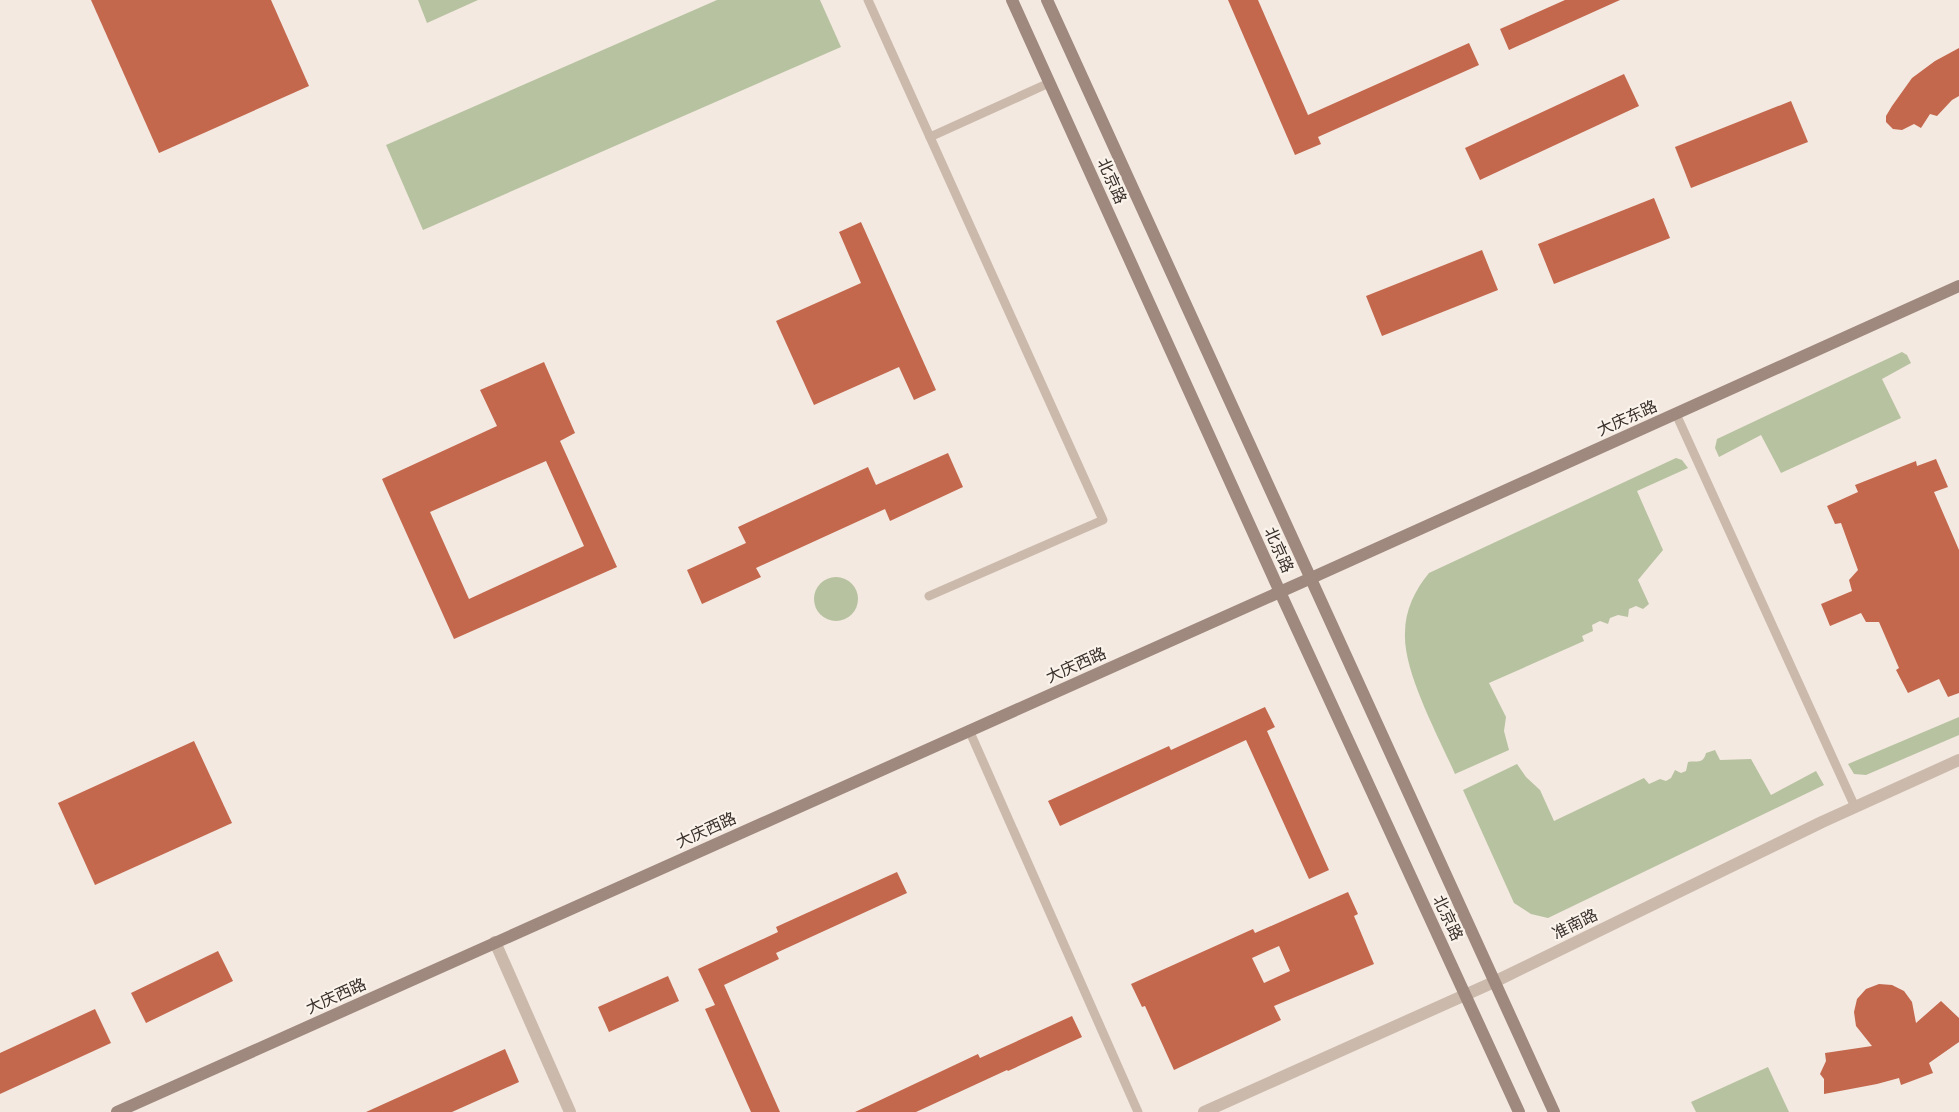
<svg xmlns="http://www.w3.org/2000/svg" width="1959" height="1112" viewBox="0 0 1959 1112" font-family="'DejaVu Sans','Noto Sans SC',sans-serif">
<style>
.green{fill:#b7c2a0}
.building{fill:#c3674d;fill-rule:evenodd}
.lines{fill:none;stroke-linecap:round;stroke-linejoin:round}
.service{stroke:#cbb9ab;stroke-width:9}
.minor{stroke:#cbb9ab;stroke-width:12}
.secondary{stroke:#9f887d;stroke-width:12}
.labels{text-anchor:middle;dominant-baseline:central;stroke-width:4.5;stroke-linejoin:round;paint-order:stroke}
.street-label{font-size:16px;fill:#392f2a;stroke:#faf3ec}
</style>
<rect width="100%" height="100%" fill="#f3e9e0"/>
<!-- green -->
<g class="green">
<polygon points="418,0 478,0 427,23"/>
<polygon points="717,0 820,0 841,47 423,230 386,145"/>
<polygon points="1902,352 1907,355 1911,363 1882,379 1901,418 1781,473 1761,435 1719,457 1715,448 1717,439"/>
<path d="M1676 458 1682 460 1688 468 1637 491 1663 550 1638 580 1649 604 1643 609 1636 606 1629 609 1628 617 1618 615 1610 618 1608 624 1600 621 1592 625 1593 631 1582 636 1584 641 1489 683 1506 717 1504 731 1509 750 1455 774C1439 737 1403 672 1405 633 1405 610 1415 590 1429 573Z"/>
<circle cx="836" cy="599" r="22"/>
<polygon points="1959,717 1959,735 1866,775 1854,774 1848,764"/>
<path d="M1715 750 1720 760 1751 759 1771 795 1816 771 1824 785 1548 918 1531 914 1514 903 1463 790 1517 764 1526 777 1540 790 1554 821 1644 778 1649 784 1660 779 1666 781 1671 778 1675 770 1681 773 1686 771 1688 762C1696 760 1703 765 1706 753Z"/>
<polygon points="1768,1067 1789,1112 1696,1112 1691,1102"/>
</g>
<!-- building -->
<g class="building">
<polygon points="91,0 271,0 309,86 159,153"/>
<polygon points="1228,0 1258,0 1308,115 1469,43 1479,65 1318,137 1321,144 1295,155"/>
<polygon points="1565,0 1620,0 1509,50 1500,29"/>
<polygon points="1959,48 1959,96 1952,100 1937,116 1930,114 1921,128 1914,124 1902,130 1893,129 1886,122 1886,116 1892,106 1912,78 1935,61"/>
<polygon points="1624,74 1639,106 1480,180 1465,148"/>
<polygon points="1791,101 1808,142 1691,188 1675,147"/>
<polygon points="1654,198 1670,238 1554,284 1538,244"/>
<polygon points="861,222 936,390 914,400 899,367 814,405 776,321 861,283 839,232"/>
<polygon points="1482,250 1498,290 1382,336 1366,296"/>
<path d="M544 362 575 433 560 441 617 567 454 639 382 479 497 426 480 390ZM546 461 584 546 469 599 430 512Z"/>
<polygon points="948,453 963,487 890,521 885,509 756,568 761,577 702,604 687,570 746,543 738,527 868,467 876,485"/>
<polygon points="1936,459 1948,487 1934,492 1959,550 1959,693 1948,697 1939,679 1908,693 1896,670 1899,668 1879,622 1866,622 1861,613 1830,626 1821,604 1852,591 1849,580 1858,570 1841,523 1835,524 1827,506 1858,492 1855,485 1916,461 1917,466"/>
<polygon points="1265,707 1275,727 1267,731 1329,870 1309,879 1246,740 1060,826 1048,801 1169,746 1171,750"/>
<polygon points="194,741 232,823 95,885 58,803"/>
<polygon points="897,872 907,893 776,953 779,959 724,985 780,1112 751,1112 705,1009 715,1005 698,969 778,932 776,927"/>
<path d="M1348 892 1358 914 1354 916 1374 964 1274 1006 1281 1020 1174 1070 1145 1006 1142 1007 1131 984 1253 929 1255 933ZM1279 946 1290 971 1264 983 1252 958Z"/>
<polygon points="218,951 233,981 146,1023 131,993"/>
<polygon points="668,976 679,1001 609,1032 598,1007"/>
<polygon points="1879,984 1892,985 1904,991 1912,1002 1916,1023 1941,1001 1959,1018 1959,1042 1929,1063 1933,1073 1901,1085 1899,1078 1877,1084 1824,1094 1824,1079 1820,1074 1826,1061 1825,1053 1872,1046 1856,1026 1854,1012 1857,999 1866,989"/>
<polygon points="95,1009 111,1043 0,1094 0,1053"/>
<polygon points="1072,1016 1082,1037 1008,1071 1007,1070 916,1112 855,1112 978,1054 980,1058"/>
<polygon points="505,1049 519,1082 452,1112 366,1112"/>
</g>
<g class="lines">
<!-- service -->
<g class="service">
<polyline points="868,0 1103,520 929,596"/>
<polyline points="930,137 1049,83"/>
<polyline points="1676,414 1855,807"/>
<polyline points="969,730 1138,1112"/>
</g>
<!-- minor -->
<g class="minor">
<polyline points="495,942 570,1112"/>
<polyline points="1204,1112 1494,982 1822,822 1959,760"/>
</g>
<!-- secondary -->
<g class="secondary">
<polyline points="1012,0 1280,592 1519,1112"/>
<polyline points="1047,0 1554,1112"/>
<polyline points="117,1112 1309,579 1959,286"/>
</g>
</g>
<g class="labels">
<!-- street labels -->
<g class="street-label">
<text transform="translate(1112 181) rotate(66)">北京路</text>
<text transform="translate(1627 418) rotate(-24)">大庆东路</text>
<text transform="translate(1279 550) rotate(66)">北京路</text>
<text transform="translate(1076 665) rotate(-24)">大庆西路</text>
<text transform="translate(706 830) rotate(-24)">大庆西路</text>
<text transform="translate(1448 918) rotate(65)">北京路</text>
<text transform="translate(1575 924) rotate(-26)">准南路</text>
<text transform="translate(336 996) rotate(-24)">大庆西路</text>
</g>
</g>
</svg>
